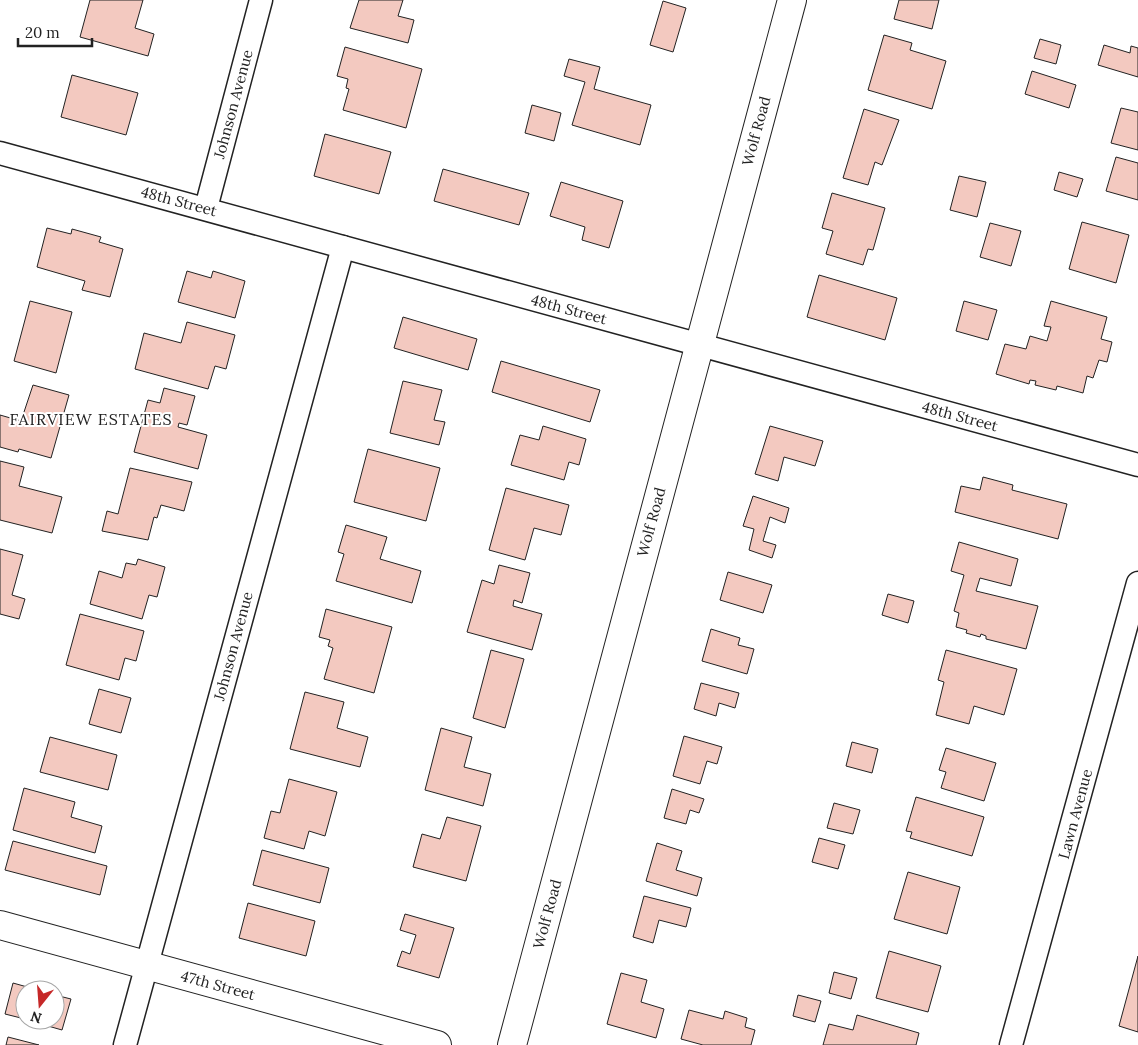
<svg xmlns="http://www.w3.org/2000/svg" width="1138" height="1045" viewBox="0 0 1138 1045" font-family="Lora,serif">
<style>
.building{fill:#f3c9c0;stroke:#222}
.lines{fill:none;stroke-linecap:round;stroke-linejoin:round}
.minor-casing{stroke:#222;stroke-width:25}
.secondary-casing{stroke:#222;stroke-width:30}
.minor{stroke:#fff;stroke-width:22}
.secondary{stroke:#fff;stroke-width:28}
.labels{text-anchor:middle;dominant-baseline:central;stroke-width:4;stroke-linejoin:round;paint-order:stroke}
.street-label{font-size:15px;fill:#222;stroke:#fff}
.neighbourhood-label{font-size:16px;letter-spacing:1px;fill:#222;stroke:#fff}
</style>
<rect width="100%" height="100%" fill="#fff"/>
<!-- building -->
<g class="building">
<polygon points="90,0 143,0 135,28 154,34 148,56 80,37"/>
<polygon points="359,0 403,0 398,16 414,20 408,43 350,28"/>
<polygon points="899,0 939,0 932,29 894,19"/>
<polygon points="663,1 686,8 673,52 650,45"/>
<polygon points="884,35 912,43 910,50 946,61 932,109 868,90"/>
<polygon points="1040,39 1061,45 1056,64 1034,58"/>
<polygon points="1104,45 1130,53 1131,46 1138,48 1138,77 1098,65"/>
<polygon points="345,47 422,69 406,128 343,110 349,89 346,88 348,79 337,76"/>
<polygon points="569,59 600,67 594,89 651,105 640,145 572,125 585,82 564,76"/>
<polygon points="1032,71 1076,85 1069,108 1025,94"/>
<polygon points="72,75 138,93 126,135 61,117"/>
<polygon points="532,105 561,113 554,141 525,133"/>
<polygon points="1121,108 1138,112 1138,150 1111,143"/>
<polygon points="864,109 899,120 882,165 875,162 868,185 843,178"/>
<polygon points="325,134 391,152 379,194 314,176"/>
<polygon points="1116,157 1138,163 1138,200 1106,191"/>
<polygon points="443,169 529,193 519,225 434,201"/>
<polygon points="1059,172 1083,179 1077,197 1054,190"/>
<polygon points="959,176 986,182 977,217 950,210"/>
<polygon points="561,182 623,201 609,248 582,240 585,227 550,216"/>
<polygon points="832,193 885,208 873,250 868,249 863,265 826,254 833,231 822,228"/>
<polygon points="1082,222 1129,235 1116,283 1069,269"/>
<polygon points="990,223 1021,231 1011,266 980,257"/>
<polygon points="47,228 71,234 72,229 101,237 99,242 123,249 110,297 82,290 85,281 37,267"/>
<polygon points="187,271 211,278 213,271 245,281 235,318 178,302"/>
<polygon points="819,275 897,298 885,340 807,317"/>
<polygon points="30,301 72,312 56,373 14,361"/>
<polygon points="964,301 997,310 988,340 956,331"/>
<polygon points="1051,301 1107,317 1101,339 1112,342 1107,362 1099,360 1093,378 1087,376 1083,393 1057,386 1056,390 1035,385 1036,381 1030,380 1029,384 996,374 1005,344 1026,349 1030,336 1047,341 1051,327 1044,326"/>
<polygon points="403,317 477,339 468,370 394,348"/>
<polygon points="187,322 235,335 226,369 215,366 208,389 135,369 144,333 181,343"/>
<polygon points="501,361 600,390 590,422 492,392"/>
<polygon points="403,381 442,390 434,420 445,422 439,445 390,433"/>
<polygon points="33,385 69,395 51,458 19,449 18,452 0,447 0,415 21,421"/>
<polygon points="164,388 195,396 187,425 179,423 178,427 207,435 198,469 134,452 148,400 160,403"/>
<polygon points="543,426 586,439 579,465 569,462 564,480 511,465 520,435 539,440"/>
<polygon points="770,426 823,441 815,466 784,457 778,481 755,474"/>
<polygon points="368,449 440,468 426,521 354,502"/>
<polygon points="0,461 24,467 19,486 62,497 52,533 0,520"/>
<polygon points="130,468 192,482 184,511 161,505 157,518 154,517 148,540 102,531 107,511 118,514"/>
<polygon points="983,477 1013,485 1012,490 1067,504 1058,539 955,512 961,486 980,490"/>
<polygon points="506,488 569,505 561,535 534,528 525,560 489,550"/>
<polygon points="753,496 789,508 785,523 770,517 763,541 776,545 772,558 749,550 754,529 743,526"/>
<polygon points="346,525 387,537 380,559 421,571 412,603 336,581 344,554 338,552"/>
<polygon points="959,542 1018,559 1011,586 980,578 976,591 1038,606 1026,649 986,639 986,636 981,634 980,637 966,633 967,630 956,627 959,613 954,611 964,575 951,571"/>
<polygon points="0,549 23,555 12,595 25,599 19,619 0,614"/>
<polygon points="138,559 165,567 157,597 149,595 142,619 90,604 99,571 122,578 126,563 136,565"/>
<polygon points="499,565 530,573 522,603 514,600 513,606 542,614 532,650 467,632 482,580 494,584"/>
<polygon points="728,572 772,585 763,613 720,600"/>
<polygon points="888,594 914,601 908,623 882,615"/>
<polygon points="326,609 392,627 374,693 324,679 333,648 328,646 330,640 319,637"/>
<polygon points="80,614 144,631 136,661 125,658 119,680 66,665"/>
<polygon points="711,629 740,638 738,645 754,649 747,674 702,661"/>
<polygon points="491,650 524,659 505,728 473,718"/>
<polygon points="946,650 1017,669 1004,715 974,706 969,724 936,715 944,682 938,680"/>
<polygon points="701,683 739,693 735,708 719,703 716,716 694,709"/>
<polygon points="99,689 131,698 121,733 89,724"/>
<polygon points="305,692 344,702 337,728 368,737 360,767 290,749"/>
<polygon points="441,728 472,737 464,767 491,774 483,806 425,790"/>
<polygon points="684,736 722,747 717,764 707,761 700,784 673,776"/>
<polygon points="50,737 117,755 108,790 40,772"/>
<polygon points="852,742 878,749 872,773 846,766"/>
<polygon points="946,748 996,763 984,801 941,788 946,772 939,770"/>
<polygon points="289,779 337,792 325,836 309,831 304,849 264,838 271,811 280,813"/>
<polygon points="24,788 75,802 71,817 102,826 95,853 13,830"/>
<polygon points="672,789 704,799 699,813 690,810 686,824 664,818"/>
<polygon points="916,797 984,817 972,856 910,838 912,832 906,831"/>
<polygon points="834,803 860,810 853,834 827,828"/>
<polygon points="447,817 481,826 466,881 413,867 422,834 440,839"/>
<polygon points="819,838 845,845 838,869 812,862"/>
<polygon points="13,841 107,866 100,895 5,870"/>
<polygon points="657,843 682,851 676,870 702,878 697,896 646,881"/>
<polygon points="262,850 329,868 320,903 253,885"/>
<polygon points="908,872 960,887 947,934 894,919"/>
<polygon points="644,896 691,908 686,927 659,920 653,943 633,937"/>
<polygon points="248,903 315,921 306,956 239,938"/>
<polygon points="405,914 454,928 439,978 397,966 402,951 410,954 416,935 400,930"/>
<polygon points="889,951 941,966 928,1012 876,998"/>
<polygon points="1138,956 1138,1032 1119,1026"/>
<polygon points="834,972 857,978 851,999 829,993"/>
<polygon points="621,973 647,980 641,1002 664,1009 656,1038 607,1024"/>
<polygon points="13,983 38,990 25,990 25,1019 5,1014"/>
<polygon points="55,995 71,999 62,1030 27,1020 55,1020"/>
<polygon points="798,995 821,1001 815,1022 793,1016"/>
<polygon points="689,1010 723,1019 725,1011 747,1018 745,1027 755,1030 751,1045 703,1045 681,1039"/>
<polygon points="857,1015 919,1033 916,1045 823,1045 829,1024 853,1030"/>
<polygon points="8,1037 39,1045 6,1045"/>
</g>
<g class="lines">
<defs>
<g id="minor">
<polyline points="0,153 1138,465"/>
<polyline points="206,208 261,0"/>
<polyline points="125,1045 343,247"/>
<polyline points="1011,1045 1138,583"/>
</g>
<g id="secondary">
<polyline points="0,925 437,1045"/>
<polyline points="512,1045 792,0"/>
</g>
</defs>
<!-- minor casing -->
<use href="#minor" class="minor-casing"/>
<!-- secondary casing -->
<use href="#secondary" class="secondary-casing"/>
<!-- minor -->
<use href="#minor" class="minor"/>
<!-- secondary -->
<use href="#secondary" class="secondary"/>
</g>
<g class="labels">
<!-- street labels -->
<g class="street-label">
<text transform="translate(233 104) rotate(-75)">Johnson Avenue</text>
<text transform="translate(756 131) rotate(-75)">Wolf Road</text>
<text transform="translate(179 201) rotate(15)">48th Street</text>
<text transform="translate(569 309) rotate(15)">48th Street</text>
<text transform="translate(960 416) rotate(15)">48th Street</text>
<text transform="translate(651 522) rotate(-75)">Wolf Road</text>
<text transform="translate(233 646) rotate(-75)">Johnson Avenue</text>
<text transform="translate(1075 814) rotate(-75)">Lawn Avenue</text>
<text transform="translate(547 914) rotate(-75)">Wolf Road</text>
<text transform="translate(218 985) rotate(15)">47th Street</text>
</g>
<!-- neighbourhood labels -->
<g class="neighbourhood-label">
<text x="91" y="419">FAIRVIEW ESTATES</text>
</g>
</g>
<!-- north arrow -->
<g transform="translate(40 1005) rotate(197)"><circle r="24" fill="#ffffff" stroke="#a7a7a7"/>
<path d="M0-4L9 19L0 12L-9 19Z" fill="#c62828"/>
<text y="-8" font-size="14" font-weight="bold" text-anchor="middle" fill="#222222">N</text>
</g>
<!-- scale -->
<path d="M18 38v8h74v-8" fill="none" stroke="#222222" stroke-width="2.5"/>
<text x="25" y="38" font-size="15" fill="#222222" stroke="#ffffff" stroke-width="4" paint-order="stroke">20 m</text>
</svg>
